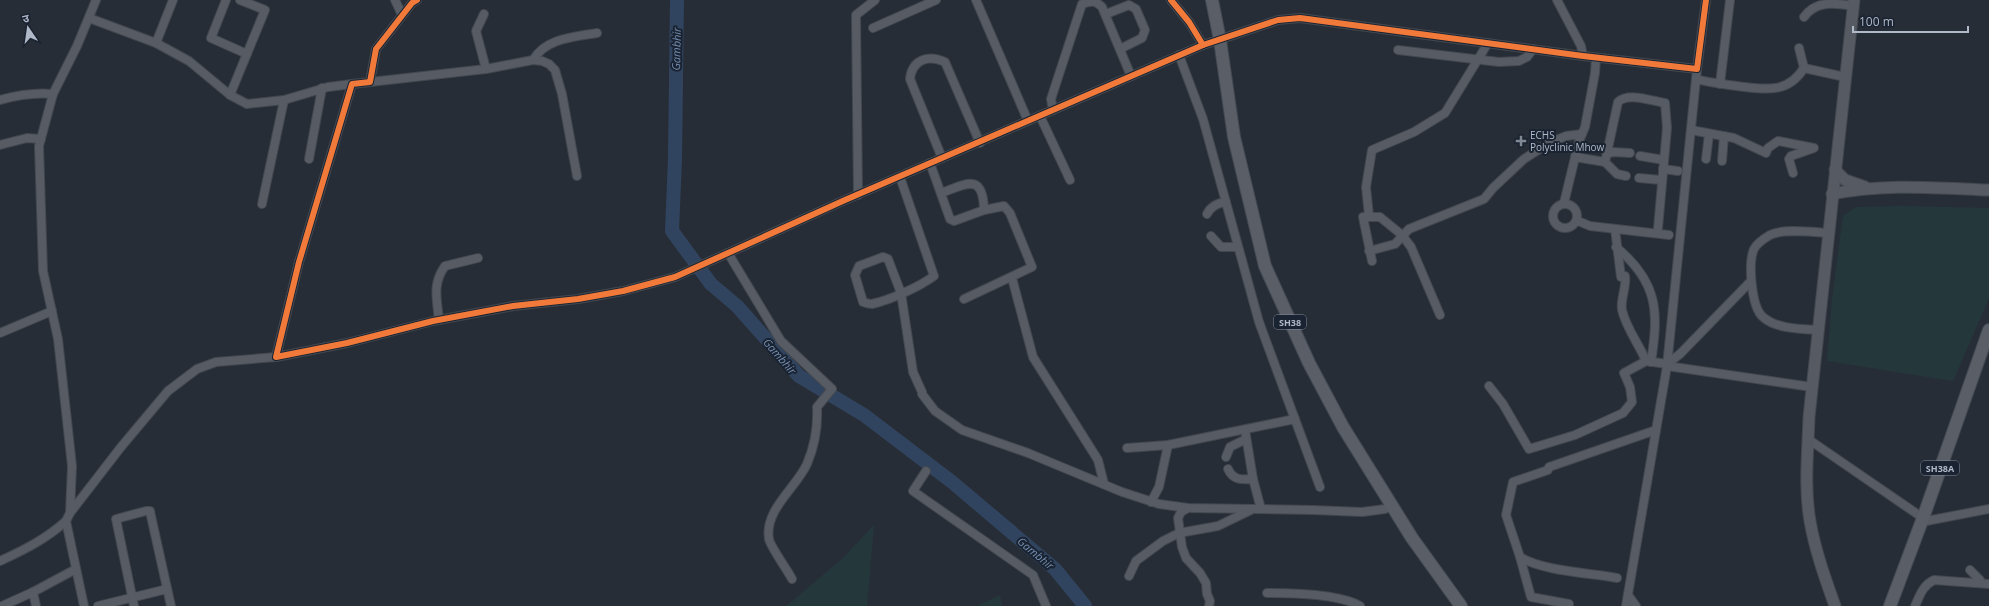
<svg xmlns="http://www.w3.org/2000/svg" width="1989" height="606" viewBox="0 0 1989 606" font-family="'Open Sans','Noto Sans Devanagari',sans-serif">
<style>
.green{fill:#24383c}
.lines{fill:none;stroke-linecap:round;stroke-linejoin:round}
.river{stroke:#31445f;stroke-width:14}
.street-casing{stroke:#43484f;stroke-width:10}
.secondary-casing{stroke:#43484f;stroke-width:13}
.primary-casing{stroke:#444a53;stroke-width:14}
.street{stroke:#575c64;stroke-width:8}
.secondary{stroke:#565a62;stroke-width:11}
.primary{stroke:#5a5e66;stroke-width:12}
.cycleway-casing{stroke:#1a2331;stroke-width:8}
.cycleway{stroke:#f17a3a;stroke-width:6}
.poi-dot{fill:#808895;stroke:#1a2331;stroke-width:1.5}
.labels{text-anchor:middle;dominant-baseline:central;stroke-width:4;stroke-linejoin:round;paint-order:stroke}
.shield{fill:#1a2331;stroke:#838c9b;stroke-width:1}
.shield-label{font-size:9px;font-weight:bold;fill:#b0b9c8}
.poi-label{font-size:10px;fill:#b0b9c8;stroke:#1a2331;text-anchor:start}
.water-label{font-size:11px;font-style:italic;fill:#768fb2;stroke:#1a2331}
</style>
<rect width="100%" height="100%" fill="#272d36"/>
<!-- green -->
<g class="green">
<polygon points="1902,206 1989,208 1989,298 1953,381 1827,361 1832,300 1843,216 1856,207"/>
<polygon points="874,525 867,606 784,606 789,604 843,558"/>
<polygon points="1000,595 1002,606 977,606"/>
</g>
<g class="lines">
<!-- river -->
<polyline class="river" points="677,0 675,159 672,231 711,284 737,306 799,376 864,415 952,482 1055,569 1085,606"/>
<defs>
<g id="street">
<polyline points="226,0 211,38 247,54"/>
<polyline points="395,0 402,15"/>
<polyline points="417,0 412,3 376,49 370,82 352,84 299,262 276,357 347,343 433,321 513,306 578,299 623,291 675,277 845,200 1203,45"/>
<polyline points="976,0 1028,121"/>
<polyline points="1171,0 1189,22 1203,45 1278,20 1300,18 1583,56 1697,69 1706,0"/>
<polyline points="1557,0 1581,46 1583,56"/>
<polyline points="484,14 476,31 486,69"/>
<polyline points="1106,14 1129,5 1136,9 1145,30 1142,38 1120,49"/>
<path d="M1804 17C1816 0 1835 3 1853 6"/>
<polyline points="89,18 156,43 189,61 230,95 247,104 284,100 328,87 352,84"/>
<polyline points="873,28 936,0"/>
<polyline points="156,43 173,0"/>
<polyline points="1799,48 1804,68"/>
<polyline points="1398,50 1499,62 1519,61 1527,57 1533,49"/>
<polyline points="1179,55 1203,119 1259,322 1320,487"/>
<polyline points="533,60 542,61 549,64 555,70 562,94 577,176"/>
<path d="M1696 79C1710 83 1723 84 1737 86 1764 89 1787 95 1804 68L1845 77"/>
<path d="M370 82 486 69 533 60C546 38 574 37 597 33"/>
<polyline points="1720,84 1730,0"/>
<polyline points="230,95 265,10 240,0"/>
<path d="M0 100C18 95 34 92 53 94"/>
<path d="M1053 110 1051 99 1082 4C1091 1 1095 0 1102 7L1131 76"/>
<polyline points="1040,116 1070,180"/>
<polyline points="1691,130 1734,138 1766,153 1768,148 1778,141 1814,148 1791,156 1789,159 1793,173"/>
<polyline points="0,145 27,138 41,139"/>
<polyline points="1607,154 1613,152 1630,153"/>
<polyline points="1640,156 1664,160"/>
<polyline points="1575,157 1605,162 1617,174 1626,176"/>
<path d="M942 158 910 79C912 60 928 54 945 62L980 143"/>
<polyline points="309,159 322,88"/>
<polyline points="1706,159 1709,134"/>
<polyline points="1722,161 1724,136"/>
<path d="M1605 162 1618 102C1629 92 1652 101 1665 103L1667 128 1658 228"/>
<path d="M930 163 950 219 954 221 984 210C983 172 966 184 941 193"/>
<polyline points="1663,169 1678,171"/>
<path d="M900 177 934 276C919 287 890 300 872 304 869 304 866 303 863 302L855 275 859 266 883 257 888 259 901 293 913 372 922 392"/>
<polyline points="1639,178 1661,180"/>
<polyline points="858,195 856,15 875,0"/>
<polyline points="1564,203 1579,141 1585,127 1595,73 1596,58"/>
<circle cx="1565" cy="216" r="12"/>
<polyline points="262,204 284,100"/>
<path d="M1207 214C1211 206 1217 203 1226 202"/>
<polyline points="1369,216 1366,187 1372,150 1414,132 1445,113 1488,43"/>
<polyline points="1578,221 1590,226 1669,235"/>
<polyline points="1615,229 1621,277"/>
<polyline points="1211,236 1221,247 1238,247"/>
<path d="M1616 247C1658 282 1659 311 1651 362"/>
<polyline points="1369,251 1395,244 1409,229 1484,199 1493,188 1524,159 1549,143 1566,136 1582,134"/>
<path d="M728 253 781 341 832 389 817 407C818 426 815 445 807 464 796 488 764 510 769 539 770 546 788 571 792 579"/>
<polyline points="1372,261 1363,217 1380,217 1402,235 1411,247 1440,315"/>
<path d="M1625 276C1627 287 1620 299 1622 310 1626 328 1639 344 1646 361"/>
<polyline points="1012,278 1033,357 1098,460 1104,484"/>
<polyline points="964,299 1032,267 1010,213 1004,206 984,210"/>
<path d="M439 320C437 299 432 284 445 266L478 258"/>
<path d="M1819 330C1802 329 1776 329 1763 317 1751 307 1748 262 1754 249 1757 243 1765 238 1770 235 1783 228 1814 232 1828 233"/>
<polyline points="0,333 52,311"/>
<polyline points="1667,366 1812,387"/>
<polyline points="1489,386 1503,404 1529,449 1575,435 1623,413 1632,402 1630,387 1624,373 1646,361 1667,364 1680,354 1751,281"/>
<polyline points="922,394 935,411 962,430 1028,453 1122,492 1159,504 1188,508 1313,510 1362,512 1385,509 1392,505"/>
<polyline points="1808,439 1923,518"/>
<polyline points="1127,448 1168,445 1295,419"/>
<polyline points="1226,457 1230,447 1246,439"/>
<path d="M1228 469C1233 480 1241 480 1253 479L1245 430"/>
<polyline points="926,471 913,491 1033,575 1046,606"/>
<polyline points="1253,479 1261,509"/>
<polyline points="1151,502 1159,487 1168,445"/>
<polyline points="1188,508 1181,512 1178,518 1182,547 1186,558 1200,573 1206,583 1207,594 1210,601 1209,606"/>
<polyline points="70,513 121,447 168,391 197,369 216,362 276,357"/>
<polyline points="1921,522 1989,509"/>
<polyline points="1520,557 1531,597 1569,604 1568,606"/>
<path d="M0 561C24 550 46 539 66 521"/>
<polyline points="1970,570 1980,580 1981,583"/>
<polyline points="1129,576 1136,561 1163,541 1179,533 1218,526 1251,510"/>
<path d="M1617 578C1590 573 1542 571 1520 557L1506 515 1513 482 1548 470 1549 467 1555 465 1656 430"/>
<path d="M1267 593C1291 593 1340 594 1360 606"/>
<polyline points="1628,595 1636,606"/>
<polyline points="2,606 33,592"/>
<polyline points="36,606 33,592 76,569"/>
<polyline points="84,606 66,521 70,513 72,466 58,339 43,271 39,146 53,94 77,46 96,0"/>
<polyline points="98,606 167,589"/>
<polyline points="134,606 116,519 146,511 150,511 151,516 171,606"/>
<polyline points="1626,606 1667,366 1697,69"/>
<path d="M1915 606C1920 595 1923 585 1934 580L1989 584"/>
</g>
<g id="secondary">
<polyline points="1835,170 1845,180 1865,187"/>
<path d="M1832 194C1884 183 1937 188 1989 190"/>
<path d="M1835 606C1825 578 1815 550 1810 521 1804 487 1808 451 1809 417L1854 0"/>
</g>
<g id="primary">
<polyline points="1212,0 1220,40 1234,137 1265,266 1309,363 1343,427 1412,538 1461,606"/>
<polyline points="1890,606 1923,518 1989,330"/>
</g>
</defs>
<!-- street casing -->
<use href="#street" class="street-casing"/>
<!-- secondary casing -->
<use href="#secondary" class="secondary-casing"/>
<!-- primary casing -->
<use href="#primary" class="primary-casing"/>
<!-- street -->
<use href="#street" class="street"/>
<!-- secondary -->
<use href="#secondary" class="secondary"/>
<!-- primary -->
<use href="#primary" class="primary"/>
<defs>
<g id="cycleway">
<polyline points="417,0 412,3 376,49 370,82 352,84 299,262 276,357 347,343 433,321 513,306 578,299 623,291 675,277 845,200 1203,45"/>
<polyline points="1171,0 1189,22 1203,45 1278,20 1300,18 1583,56 1697,69 1706,0"/>
</g>
</defs>
<!-- cycleway casing -->
<use href="#cycleway" class="cycleway-casing"/>
<!-- cycleway -->
<use href="#cycleway" class="cycleway"/>
</g>
<!-- markers -->
<path class="poi-dot" d="M1519 135h4v4h4v4h-4v4h-4v-4h-4v-4h4z"/>
<g class="labels">
<!-- shield labels -->
<g class="shield">
<rect x="1274" y="315" width="32" height="14" rx="3"/>
<rect x="1921" y="461" width="38" height="14" rx="3"/>
</g>
<g class="shield-label">
<text x="1290" y="322">SH38</text>
<text x="1940" y="468">SH38A</text>
</g>
<!-- poi labels -->
<g class="poi-label">
<text x="1530" y="135">ECHS<tspan x="1530" dy="12">Polyclinic Mhow</tspan></text>
</g>
<!-- water labels -->
<g class="water-label">
<text transform="translate(676 49) rotate(-89)">Gambhir</text>
<text transform="translate(780 356) rotate(49)">Gambhir</text>
<text transform="translate(1036 553) rotate(40)">Gambhir</text>
</g>
</g>
<!-- north arrow -->
<g transform="translate(28 28) rotate(347)" stroke="#1a2331" stroke-width="3" paint-order="stroke">
<path d="M0-3L7 15L0 10L-7 15Z" fill="#b0b9c8"/>
<text y="-6" font-size="11" font-weight="bold" text-anchor="middle" fill="#b0b9c8">उ</text>
</g>
<!-- scale -->
<path d="M1853 26v6h115v-6" fill="none" stroke="#b0b9c8" stroke-width="2"/>
<text x="1859" y="26" font-size="12" fill="#b0b9c8" stroke="#1a2331" stroke-width="3" paint-order="stroke">100 m</text>
</svg>
